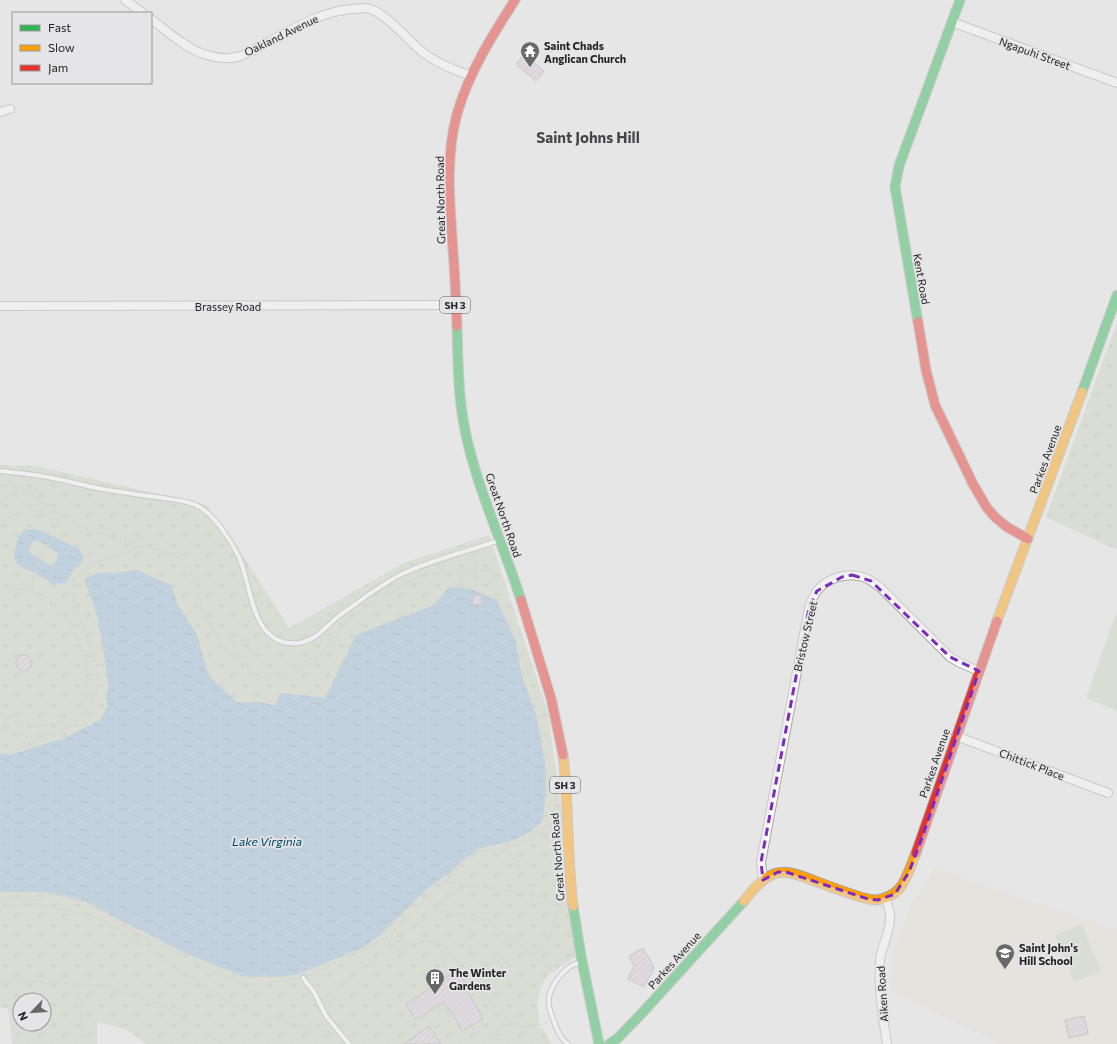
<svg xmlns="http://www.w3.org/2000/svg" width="1117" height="1044" viewBox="0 0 1117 1044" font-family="Commissioner,sans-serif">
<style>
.education{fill:#e5e0d4}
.grass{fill:#ccd3bf}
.park{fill:url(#park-tufts);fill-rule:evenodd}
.garden{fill:url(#garden-dots)}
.water{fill:url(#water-ripples);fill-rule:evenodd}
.building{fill:url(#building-hatch);stroke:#a3a3a3}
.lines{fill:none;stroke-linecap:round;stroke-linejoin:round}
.lane-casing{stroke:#a7a7a7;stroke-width:6}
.street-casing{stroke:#a7a7a7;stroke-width:10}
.fast-casing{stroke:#a7a7a7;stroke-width:11}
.slow-casing{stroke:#a7a7a7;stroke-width:11}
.jam-casing{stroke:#a7a7a7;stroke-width:11}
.path{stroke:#c4c4c4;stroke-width:2;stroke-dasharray:2 2;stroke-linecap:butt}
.lane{stroke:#fbfbfb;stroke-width:4}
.street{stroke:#fbfbfb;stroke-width:8}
.fast{stroke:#30b455;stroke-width:9}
.slow{stroke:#ff9f0a;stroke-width:9}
.jam{stroke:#e5322d;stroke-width:9}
.path-bridge{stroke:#c4c4c4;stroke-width:2;stroke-dasharray:2 2;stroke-linecap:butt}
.marked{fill:none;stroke:#7b2cbf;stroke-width:3;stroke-dasharray:8 5;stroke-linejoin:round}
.labels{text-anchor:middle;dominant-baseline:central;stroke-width:3.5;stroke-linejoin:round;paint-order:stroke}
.shield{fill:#e5e5e7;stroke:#5e5e5e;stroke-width:1}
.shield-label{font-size:10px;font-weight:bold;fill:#242424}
.street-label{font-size:11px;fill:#242424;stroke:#e5e5e7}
.poi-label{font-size:11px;font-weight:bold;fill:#242424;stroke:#e5e5e7;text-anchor:start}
.water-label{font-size:12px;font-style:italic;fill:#024568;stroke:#e5e5e7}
.district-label{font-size:15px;font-weight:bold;fill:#454546;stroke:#e5e5e7}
</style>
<defs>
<pattern id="park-tufts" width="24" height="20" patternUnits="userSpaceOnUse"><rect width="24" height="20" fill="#ccd3bf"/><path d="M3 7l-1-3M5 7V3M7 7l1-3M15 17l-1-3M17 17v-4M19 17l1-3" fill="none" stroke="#afb5a4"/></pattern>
<pattern id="garden-dots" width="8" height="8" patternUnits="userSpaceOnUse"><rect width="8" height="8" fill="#ccd3bf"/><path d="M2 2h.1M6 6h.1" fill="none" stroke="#afb5a4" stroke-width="1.8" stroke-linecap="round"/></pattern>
<pattern id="water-ripples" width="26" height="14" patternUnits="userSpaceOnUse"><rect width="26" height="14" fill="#95b8d2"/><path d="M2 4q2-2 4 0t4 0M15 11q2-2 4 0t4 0" fill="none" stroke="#7995aa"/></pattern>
<pattern id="building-hatch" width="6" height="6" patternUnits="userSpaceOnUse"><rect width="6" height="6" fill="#d7ccd3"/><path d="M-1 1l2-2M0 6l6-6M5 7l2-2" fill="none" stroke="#b8afb5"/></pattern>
</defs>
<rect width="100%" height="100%" fill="#e6e6e6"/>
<!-- education -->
<polygon class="education" points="935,868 1117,931 1117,1044 1001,1044 891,991 894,949 912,904"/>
<!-- grass -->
<g class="grass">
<polygon points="1117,611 1117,711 1086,698"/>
<polygon points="1082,924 1101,972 1074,982 1055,935"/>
</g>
<!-- park -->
<g class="park">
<polygon points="1117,323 1117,550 1046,517"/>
<path d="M0 465 36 466 206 505 233 540 289 628 404 563 489 535 548 712 561 808 575 957 548 975 541 988 537 1002 540 1024 537 1025 539 1028H542L552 1044H146L127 1030 97 1022V1044H12L8 1008H0ZM20 1000H44V1024H20Z"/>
</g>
<!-- garden -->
<circle class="garden" cx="500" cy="960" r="7"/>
<!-- water -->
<g class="water">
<path d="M36 529 49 534 79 549 84 558C82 563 79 564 75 568 72 572 69 578 66 583L53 584 32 571 27 570 17 564 14 554 19 535 24 530ZM35 541H39L58 553V556L54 566 50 565 28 552 31 544Z"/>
<polygon points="137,570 172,586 177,604 196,633 209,676 238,703 261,702 274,706 281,693 325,698 356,635 434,605 449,587 472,589 497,600 516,642 522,677 536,714 545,763 546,790 543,821 530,832 518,838 509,842 480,848 464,859 452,871 427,889 379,936 362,948 296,975 271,977 242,976 185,953 85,902 47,892 0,892 0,753 9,755 65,738 100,720 107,707 106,694 109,688 98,618 84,579 98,573 115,573"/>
</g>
<!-- building -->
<g class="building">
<polygon points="524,54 544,71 536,81 516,64"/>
<circle cx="477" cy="600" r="5"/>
<circle cx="24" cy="663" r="8"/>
<polygon points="643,948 654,968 644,987 628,979 634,966 629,956"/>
<polygon points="453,973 459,973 469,989 467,990 483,1019 462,1031 450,1009 448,1011 443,1002 416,1020 406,1004"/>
<polygon points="1084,1016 1088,1034 1069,1038 1065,1020"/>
<polygon points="429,1026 441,1044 404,1044 419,1033"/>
</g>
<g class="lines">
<defs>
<g id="lane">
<path d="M0 471C17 473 35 474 52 478 69 481 85 486 102 489 121 492 139 495 157 497 172 500 191 500 204 510 217 519 237 549 242 565 252 594 254 647 298 643 316 641 327 625 340 615 360 601 380 585 402 574 432 560 465 552 497 541"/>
<polyline points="303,978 314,992 326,1016 349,1044"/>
<path d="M568 1044C562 1040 559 1034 556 1027 554 1020 550 1013 549 1006 546 990 563 967 578 963"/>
</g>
<g id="street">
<polyline points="125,0 143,13"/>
<path d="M151 19C167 31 188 50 207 55 216 58 228 59 237 57 247 54 256 49 264 44 292 30 319 12 351 9 356 9 361 8 366 8 383 9 410 43 425 54 439 64 456 71 472 76"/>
<polyline points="952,22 1117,83"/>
<polyline points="0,112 10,109"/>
<polyline points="0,306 455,305"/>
<polyline points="956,736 1108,793"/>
<path d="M763 880 761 862 809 608C811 602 813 596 817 591 827 578 847 572 863 577 870 579 875 584 881 588L950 657 960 663 979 671"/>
<path d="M886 898C887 904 890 910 890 916 891 932 881 946 880 961 878 989 883 1017 887 1044"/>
</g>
<g id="fast">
<polyline points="918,322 895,187 899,166 960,0"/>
<path d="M457 326C458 361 458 396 465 430 477 489 503 543 521 600"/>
<polyline points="1082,392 1117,295"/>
<polyline points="573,906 581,956 599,1044"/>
<polyline points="609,1044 618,1038 643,1012 744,901"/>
</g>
<g id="slow">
<polyline points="997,621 1082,392"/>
<path d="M563 755C569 805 567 856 573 906"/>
<path d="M744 901C752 891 761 879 774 874 785 870 796 874 807 878 821 883 865 901 877 900 885 899 893 895 899 889 907 880 911 865 916 853"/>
</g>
<g id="jam">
<polyline points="918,322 926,370 935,405 973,484 987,508 996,518 1007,527 1028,539"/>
<path d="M457 326C456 301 455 276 453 250 450 205 445 158 457 114 469 72 492 36 515 0"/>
<polyline points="521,600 551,698 563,755"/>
<polyline points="916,853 997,621"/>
</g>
</defs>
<!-- lane casing -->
<use href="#lane" class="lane-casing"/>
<!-- street casing -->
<use href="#street" class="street-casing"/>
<!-- fast casing -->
<use href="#fast" class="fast-casing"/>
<!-- slow casing -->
<use href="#slow" class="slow-casing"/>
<!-- jam casing -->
<use href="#jam" class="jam-casing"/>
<!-- path -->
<g class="path">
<polyline points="4,479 31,494 43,504 60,515 91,531 139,545"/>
<polyline points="0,503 19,488"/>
<path d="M0 526C16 506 38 511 60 515L53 536 34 572 31 591"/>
<polyline points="476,556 476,580"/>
<polyline points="461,571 462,585"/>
<path d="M0 588C15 590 34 589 47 598 53 601 57 609 61 614 87 644 105 703 58 722 49 726 33 728 25 725 16 723 8 717 0 713"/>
<polyline points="477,592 477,595"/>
<path d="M368 605 407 583 424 574 476 570C482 572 488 570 494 571L496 575C488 591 463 585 448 585"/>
<polyline points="243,640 248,647 256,652 259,648 265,649 272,644"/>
<polyline points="238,658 230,632 237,634 243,640 249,641"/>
<polyline points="0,728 13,734 38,738 57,733 75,722 87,709 96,694 97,667 73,599 73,581 82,569 140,546 174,554 190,569 198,591 203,616 222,643 250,671 261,678 285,673 314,662 352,617"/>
<polyline points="506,848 526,878 532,895"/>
<polyline points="446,881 457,883 463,888"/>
<polyline points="0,900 50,894 73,897 97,906 130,929 236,982 253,985 296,979"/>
<polyline points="0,909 16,904 36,904 84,914 106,922 237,1008 304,1027 331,1033"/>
<path d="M433 910C447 911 463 913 475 921"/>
<path d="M392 947 399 951C406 947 432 937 440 942 447 946 459 966 465 974H472"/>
<path d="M530 952C534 951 539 950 542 947 551 938 554 920 560 908"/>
<path d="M449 953 443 957C442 968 447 968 455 968L463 979 472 977"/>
<polyline points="310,975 385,939 429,895 446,881 468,859 479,851 506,848 519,844 532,837 545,826 553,824"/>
<polyline points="0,983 29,981 105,986 163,1005 209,1036 225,1044"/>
<polyline points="77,985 81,1005 83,1044"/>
<polyline points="468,991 476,984"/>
<polyline points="329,1007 343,982 392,947 447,897 463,888 473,886 501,889 559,902"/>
<path d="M547 1023C531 1029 521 1028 506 1018 498 1009 476 988 472 977 470 973 472 964 471 959 470 945 463 913 488 920L555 972"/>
<polyline points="489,1039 502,1026 512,1022"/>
</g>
<!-- lane -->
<use href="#lane" class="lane"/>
<!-- street -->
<use href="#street" class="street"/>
<!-- fast -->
<use href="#fast" class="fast"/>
<!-- slow -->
<use href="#slow" class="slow"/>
<!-- jam -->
<use href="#jam" class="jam"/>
<!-- path-bridge -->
<polyline class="path-bridge" points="476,580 477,592"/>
</g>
<!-- marked area -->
<path d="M0 0H1117V1044H0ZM852 575 871 581 950 657 979 671 923 835 909 872 895 894 878 900 868 899 786 872H778L763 880 761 862 809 608 817 591 842 577Z" fill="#e6e6e6" fill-opacity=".55" fill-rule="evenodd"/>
<path class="marked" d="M852 575 871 581 950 657 979 671 923 835 909 872 895 894 878 900 868 899 786 872H778L763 880 761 862 809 608 817 591 842 577Z"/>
<!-- icons -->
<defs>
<symbol id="temple-pin" viewBox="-11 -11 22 30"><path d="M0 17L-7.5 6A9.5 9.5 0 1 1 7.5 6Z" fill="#686868" stroke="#e5e5e7"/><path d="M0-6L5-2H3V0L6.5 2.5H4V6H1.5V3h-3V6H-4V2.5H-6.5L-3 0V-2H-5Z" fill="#fff"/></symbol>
<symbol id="school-pin" viewBox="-11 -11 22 30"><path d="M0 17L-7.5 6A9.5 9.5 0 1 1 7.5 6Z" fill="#686868" stroke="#e5e5e7"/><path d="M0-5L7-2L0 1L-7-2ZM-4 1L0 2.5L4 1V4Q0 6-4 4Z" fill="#fff"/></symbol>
<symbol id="building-pin" viewBox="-11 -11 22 30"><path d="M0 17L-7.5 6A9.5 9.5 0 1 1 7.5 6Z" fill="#686868" stroke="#e5e5e7"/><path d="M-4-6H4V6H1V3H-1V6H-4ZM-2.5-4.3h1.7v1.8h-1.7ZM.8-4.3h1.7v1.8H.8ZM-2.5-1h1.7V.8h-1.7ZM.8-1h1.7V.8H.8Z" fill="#fff"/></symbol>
</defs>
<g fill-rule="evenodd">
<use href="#temple-pin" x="519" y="40" width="22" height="30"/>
<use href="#school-pin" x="994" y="942" width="22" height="30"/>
<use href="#building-pin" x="424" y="967" width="22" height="30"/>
</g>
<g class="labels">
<!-- shield labels -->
<g class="shield">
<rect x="440" y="297" width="30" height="16" rx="3"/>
<rect x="550" y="777" width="30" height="16" rx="3"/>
</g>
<g class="shield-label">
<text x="455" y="305">SH 3</text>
<text x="565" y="785">SH 3</text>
</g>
<!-- street labels -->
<g class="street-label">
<text transform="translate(281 35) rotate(-26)">Oakland Avenue</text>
<text transform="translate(1035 53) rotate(20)">Ngapuhi Street</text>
<text transform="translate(440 200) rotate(-91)">Great North Road</text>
<text transform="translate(922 279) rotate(80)">Kent Road</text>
<text x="228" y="306">Brassey Road</text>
<text transform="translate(1045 459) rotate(-70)">Parkes Avenue</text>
<text transform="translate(504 515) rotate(71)">Great North Road</text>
<text transform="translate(805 636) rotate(-77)">Bristow Street</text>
<text transform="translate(934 763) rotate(-71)">Parkes Avenue</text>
<text transform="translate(1032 764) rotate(21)">Chittick Place</text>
<text transform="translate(557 857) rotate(-94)">Great North Road</text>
<text transform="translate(674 960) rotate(-48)">Parkes Avenue</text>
<text transform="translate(882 994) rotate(-94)">Aiken Road</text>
</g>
<!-- poi labels -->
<g class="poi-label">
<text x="544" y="45">Saint Chads<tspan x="544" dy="13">Anglican Church</tspan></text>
<text x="1019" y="947">Saint John's<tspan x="1019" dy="13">Hill School</tspan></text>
<text x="449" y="972">The Winter<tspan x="449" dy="13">Gardens</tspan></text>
</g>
<!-- water labels -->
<g class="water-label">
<text x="267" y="841">Lake Virginia</text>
</g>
<!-- district labels -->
<g class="district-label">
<text x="588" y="137">Saint Johns Hill</text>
</g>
</g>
<!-- legend -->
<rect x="12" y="12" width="140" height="72" fill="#e5e5e7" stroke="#989899"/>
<rect x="20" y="25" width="20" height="6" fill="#30b455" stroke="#989899"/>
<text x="48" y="32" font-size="12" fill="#242424">Fast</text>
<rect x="20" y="45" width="20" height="6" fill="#ff9f0a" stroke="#989899"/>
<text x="48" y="52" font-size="12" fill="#242424">Slow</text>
<rect x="20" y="65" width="20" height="6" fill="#e5322d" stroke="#989899"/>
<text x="48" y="72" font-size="12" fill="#242424">Jam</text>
<!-- north arrow -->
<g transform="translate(32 1012) rotate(245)"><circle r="19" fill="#e5e5e7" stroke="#989899"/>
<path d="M0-3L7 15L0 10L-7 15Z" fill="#686868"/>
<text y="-6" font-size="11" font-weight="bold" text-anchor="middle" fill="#242424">N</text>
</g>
</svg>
